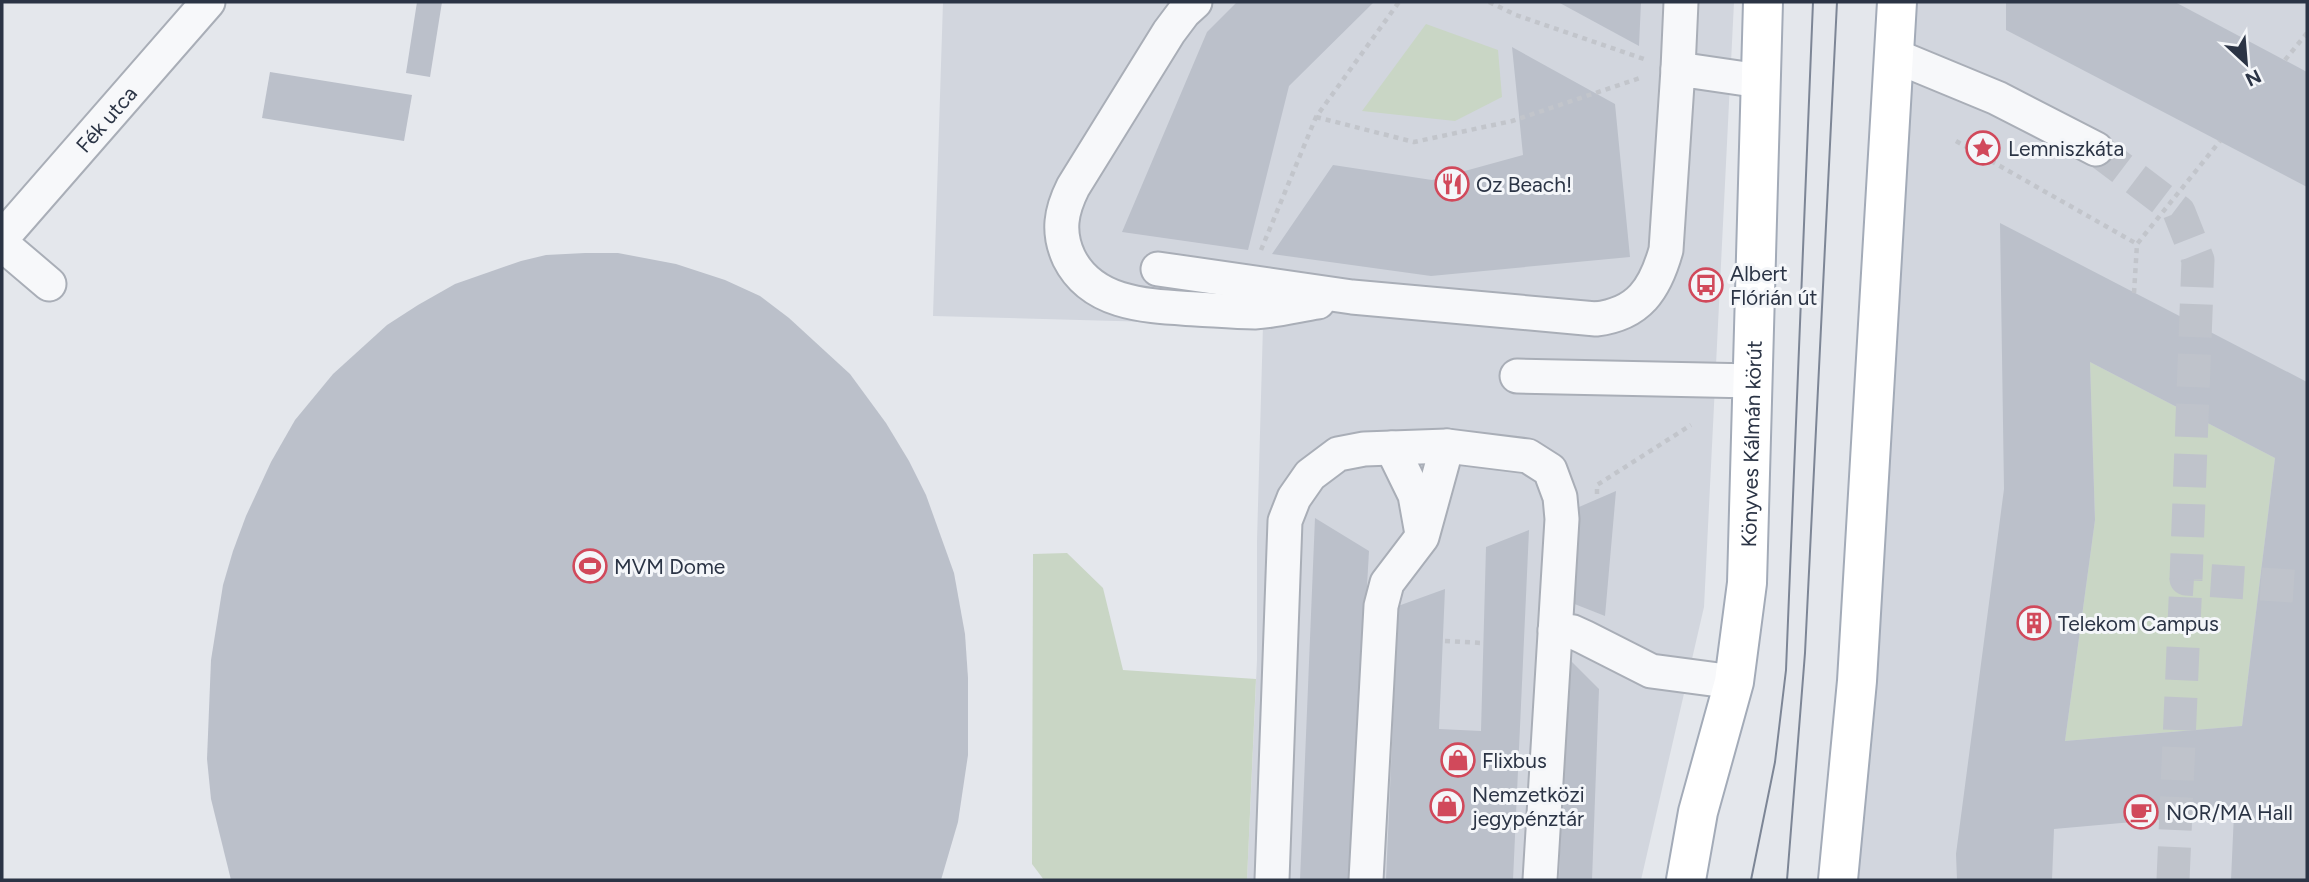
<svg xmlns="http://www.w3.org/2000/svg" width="2309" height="882" viewBox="0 0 2309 882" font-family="Figtree,sans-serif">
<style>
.built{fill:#d2d6de}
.green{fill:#c9d6c5}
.building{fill:#bbc0ca;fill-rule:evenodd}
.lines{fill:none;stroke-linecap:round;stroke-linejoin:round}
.minor-tunnel{stroke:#bfc3cb;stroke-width:33;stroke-dasharray:33 17;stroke-linecap:butt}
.minor-casing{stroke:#a9aeb7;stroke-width:37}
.major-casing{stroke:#a3abb8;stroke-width:42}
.path{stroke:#c2c5cb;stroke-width:4.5;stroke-dasharray:5 5;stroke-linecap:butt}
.minor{stroke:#f7f8fa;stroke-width:33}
.major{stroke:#fff;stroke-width:38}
.tram{stroke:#7d8696;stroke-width:2}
.labels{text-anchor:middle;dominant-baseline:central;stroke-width:6;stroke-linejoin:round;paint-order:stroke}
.street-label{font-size:21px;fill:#2b3445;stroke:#f4f6f9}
.poi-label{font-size:21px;fill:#2b3445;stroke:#f4f6f9;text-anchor:start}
</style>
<rect width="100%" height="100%" fill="#e4e7ec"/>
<!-- built -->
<g class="built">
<polygon points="943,2 1734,2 1704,607 1641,880 1247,880 1257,660 1257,541 1263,325 933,316"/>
<polygon points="1908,2 2307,2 2307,880 1854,880"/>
</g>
<!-- green -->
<g class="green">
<polygon points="1426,24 1498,50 1502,97 1455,121 1362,111"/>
<polygon points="2090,362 2275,458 2242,726 2065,741 2095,520"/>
<polygon points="1067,553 1103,588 1123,670 1256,679 1247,880 1044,880 1032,864 1033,554"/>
</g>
<!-- building -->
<g class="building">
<polygon points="417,2 442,2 430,77 406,73"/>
<polygon points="1237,2 1374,2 1289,86 1248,250 1122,232 1207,32"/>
<polygon points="1558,2 1641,2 1639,46"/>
<polygon points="2006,2 2175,2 2307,72 2307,187 2006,30"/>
<polygon points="1512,47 1615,104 1630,257 1431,276 1272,254 1333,165 1432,180 1523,155"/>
<polygon points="270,72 412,95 404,141 262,118"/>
<path d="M2000 223 2307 382 2306 880H2231L2234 813 2054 829 2052 880H1957L1956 854 2004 489ZM2090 362 2275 458 2242 726 2065 741 2095 520Z"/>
<polygon points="585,253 618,253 676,264 725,280 760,296 789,318 850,374 886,423 909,461 926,495 954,573 965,634 968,678 968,755 958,822 941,880 231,880 211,799 207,759 211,660 223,585 233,551 246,516 271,462 295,420 333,374 387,325 418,305 455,284 521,261 546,255"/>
<polygon points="1616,491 1605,616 1572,603 1579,507"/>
<polygon points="1315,518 1369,551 1350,880 1300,880"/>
<polygon points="1529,530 1513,880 1386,880 1398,606 1445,589 1439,729 1481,731 1486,547"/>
<polygon points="1567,657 1599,689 1592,880 1559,880"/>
</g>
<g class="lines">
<!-- minor-tunnel -->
<g class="minor-tunnel">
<polyline points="2096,149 2179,212 2198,260 2186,579 2307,587"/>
<polyline points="2173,880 2186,579"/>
</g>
<defs>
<g id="minor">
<path d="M1195 2 1184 12 1169 32 1073 187C1061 211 1057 232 1069 258 1093 306 1150 306 1196 309 1215 310 1235 312 1255 312 1276 311 1298 305 1318 302"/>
<polyline points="1893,55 1997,98 2096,149"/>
<polyline points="1678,69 1681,2"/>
<path id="s1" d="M2 238 208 2"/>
<polyline points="2,244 49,284"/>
<path d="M1158 269 1352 297 1596 319C1639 314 1655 289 1666 250L1678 69 1760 81"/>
<polyline points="1517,376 1754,381"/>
<polyline points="1392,448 1415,495 1422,534"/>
<polyline points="1555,630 1573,632 1584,637 1651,671 1734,682"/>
<polyline points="1272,880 1285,521 1294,498 1310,475 1338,454 1364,449 1447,446 1528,456 1550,470 1560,497 1562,519 1540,880"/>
<polyline points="1366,880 1381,606 1387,583 1422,537 1447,446"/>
</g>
<g id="major">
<path id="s2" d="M1686 880 1698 812 1734 682 1747 583 1763 2"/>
<polyline points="1838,880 1857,681 1897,2"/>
</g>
</defs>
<!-- minor casing -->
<use href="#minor" class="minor-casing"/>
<!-- major casing -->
<use href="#major" class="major-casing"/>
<!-- path -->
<g class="path">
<polyline points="1489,2 1516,15 1644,59"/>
<polyline points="2285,60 2307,33"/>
<polyline points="1316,117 1414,142 1512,121 1643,77"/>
<polyline points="1956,141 2137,244"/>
<polyline points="1261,250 1316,117 1399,2"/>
<polyline points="2134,293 2137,244 2220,141"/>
<polyline points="1597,494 1597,485 1691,425"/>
<polyline points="1445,641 1482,643"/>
</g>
<!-- minor -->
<use href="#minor" class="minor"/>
<!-- major -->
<use href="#major" class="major"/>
<!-- tram -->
<g class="tram">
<polyline points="1751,880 1775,762 1786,670 1813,2"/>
<polyline points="1787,880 1805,653 1837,2"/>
</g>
</g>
<!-- icons -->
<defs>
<symbol id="sight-ring" viewBox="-11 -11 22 22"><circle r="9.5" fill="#f4f6f9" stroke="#d1495b" stroke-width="1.5"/><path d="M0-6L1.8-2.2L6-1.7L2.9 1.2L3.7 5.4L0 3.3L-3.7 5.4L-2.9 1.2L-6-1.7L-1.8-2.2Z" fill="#d1495b"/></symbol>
<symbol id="restaurant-ring" viewBox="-11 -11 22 22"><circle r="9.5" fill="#f4f6f9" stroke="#d1495b" stroke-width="1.5"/><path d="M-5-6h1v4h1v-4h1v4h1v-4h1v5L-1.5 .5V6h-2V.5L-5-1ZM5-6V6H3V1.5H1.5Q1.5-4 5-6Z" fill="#d1495b"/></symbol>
<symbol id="bus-ring" viewBox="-11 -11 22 22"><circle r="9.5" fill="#f4f6f9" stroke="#d1495b" stroke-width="1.5"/><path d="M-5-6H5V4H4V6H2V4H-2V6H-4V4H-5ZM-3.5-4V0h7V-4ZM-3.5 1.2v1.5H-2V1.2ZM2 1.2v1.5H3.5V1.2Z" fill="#d1495b"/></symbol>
<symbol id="stadium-ring" viewBox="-11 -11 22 22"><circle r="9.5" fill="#f4f6f9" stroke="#d1495b" stroke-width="1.5"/><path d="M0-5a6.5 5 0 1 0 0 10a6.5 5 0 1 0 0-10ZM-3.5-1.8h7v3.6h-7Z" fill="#d1495b"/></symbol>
<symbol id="building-ring" viewBox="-11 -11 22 22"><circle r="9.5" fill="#f4f6f9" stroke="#d1495b" stroke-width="1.5"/><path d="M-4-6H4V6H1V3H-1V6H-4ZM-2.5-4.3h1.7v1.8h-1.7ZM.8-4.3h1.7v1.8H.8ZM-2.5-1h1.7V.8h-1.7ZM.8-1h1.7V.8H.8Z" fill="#d1495b"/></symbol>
<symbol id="shop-ring" viewBox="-11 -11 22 22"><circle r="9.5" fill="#f4f6f9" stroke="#d1495b" stroke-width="1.5"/><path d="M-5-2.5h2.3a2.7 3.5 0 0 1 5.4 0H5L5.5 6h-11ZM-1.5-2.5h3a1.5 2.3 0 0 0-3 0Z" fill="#d1495b"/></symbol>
<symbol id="cafe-ring" viewBox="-11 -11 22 22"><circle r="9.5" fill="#f4f6f9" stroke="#d1495b" stroke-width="1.5"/><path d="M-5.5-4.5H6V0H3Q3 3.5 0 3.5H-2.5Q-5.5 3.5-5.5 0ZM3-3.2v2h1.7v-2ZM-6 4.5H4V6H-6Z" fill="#d1495b"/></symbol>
</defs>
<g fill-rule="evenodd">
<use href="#sight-ring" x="1964" y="129" width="38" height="38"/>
<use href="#restaurant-ring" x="1433" y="165" width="38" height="38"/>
<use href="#bus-ring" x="1687" y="266" width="38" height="38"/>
<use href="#stadium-ring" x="571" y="547" width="38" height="38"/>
<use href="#building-ring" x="2015" y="604" width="38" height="38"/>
<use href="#shop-ring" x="1439" y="741" width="38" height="38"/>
<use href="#shop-ring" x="1428" y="787" width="38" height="38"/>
<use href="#cafe-ring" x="2122" y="793" width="38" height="38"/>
</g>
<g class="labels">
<!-- street labels -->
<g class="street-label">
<text stroke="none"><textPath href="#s1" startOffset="158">Fék utca</textPath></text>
<text stroke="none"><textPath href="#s2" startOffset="443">Könyves Kálmán körút</textPath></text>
</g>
<!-- poi labels -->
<g class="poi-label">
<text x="2008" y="148">Lemniszkáta</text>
<text x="1476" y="184">Oz Beach!</text>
<text x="1730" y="273">Albert<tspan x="1730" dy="24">Flórián út</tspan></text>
<text x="614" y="566">MVM Dome</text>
<text x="2058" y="623">Telekom Campus</text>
<text x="1482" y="760">Flixbus</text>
<text x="1472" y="794">Nemzetközi<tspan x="1472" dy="24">jegypénztár</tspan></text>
<text x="2166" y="812">NOR/MA Hall</text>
</g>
</g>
<!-- border -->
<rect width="2309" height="882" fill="none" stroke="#2b3445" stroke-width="7"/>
<!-- north arrow -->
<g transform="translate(2246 63) rotate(154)" stroke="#f4f6f9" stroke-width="5" paint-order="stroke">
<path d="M0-5L12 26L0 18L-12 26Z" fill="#2b3445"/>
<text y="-10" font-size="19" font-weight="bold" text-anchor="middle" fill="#2b3445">N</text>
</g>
</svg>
